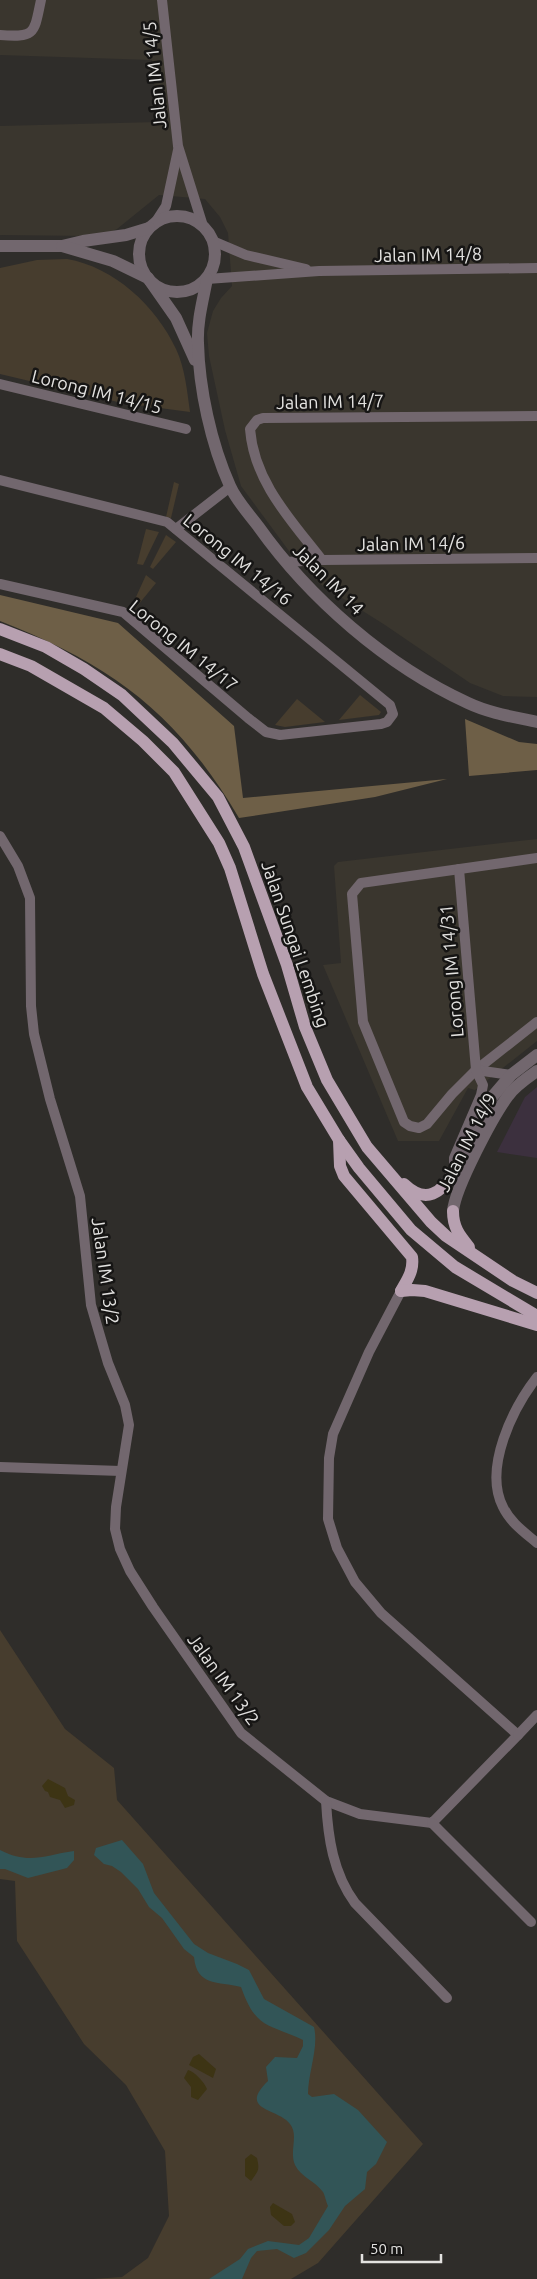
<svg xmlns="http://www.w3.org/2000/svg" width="537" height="2279" viewBox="0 0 537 2279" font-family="Ubuntu,sans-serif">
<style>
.built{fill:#3a362e}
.education{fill:#3c303e}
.green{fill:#473d2e}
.forest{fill:#6e5f47}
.sand{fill:#3d3414}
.water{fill:#325557}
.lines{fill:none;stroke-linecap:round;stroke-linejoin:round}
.minor{stroke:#72676e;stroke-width:10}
.tertiary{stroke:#72676e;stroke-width:12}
.primary{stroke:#b7a0b0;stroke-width:12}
.labels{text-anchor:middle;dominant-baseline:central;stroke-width:5;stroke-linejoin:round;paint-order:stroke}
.street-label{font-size:18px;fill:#e3e2e0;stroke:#161514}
</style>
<rect width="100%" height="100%" fill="#2f2d2a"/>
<!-- built -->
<g class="built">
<polygon points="0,0 537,0 537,697 503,696 470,683 385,625 320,584 289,551 241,486 225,430 209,356 207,333 213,311 221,298 232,286 228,233 220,217 205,199 159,195 117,229 108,233 90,236 0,235 0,126 158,122 152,60 0,55"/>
<polygon points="537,839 537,1041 475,1090 468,1088 439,1141 398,1141 323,965 341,963 334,866 338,862"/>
</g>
<!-- education -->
<polygon class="education" points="537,1087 537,1158 497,1152 525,1097"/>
<!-- green -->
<g class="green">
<path d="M67 259C114 267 156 306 176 349 185 368 187 391 190 412L122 403 0 374V268L37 260Z"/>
<polygon points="174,482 179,484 171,518 166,517"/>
<polygon points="146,529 159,532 143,565 137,564"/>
<polygon points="166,535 176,542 153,569 150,567"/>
<polygon points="146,575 156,583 134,610 131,608"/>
<polygon points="360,695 381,712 379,715 339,720"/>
<polygon points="297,699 325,722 285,727 275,725"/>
<polygon points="0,1630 65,1729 114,1768 117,1800 423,2144 318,2263 291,2279 93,2279 122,2277 148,2258 169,2216 165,2151 126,2085 84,2044 17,1941 15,1881 0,1879"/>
</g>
<!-- forest -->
<g class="forest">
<path d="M0 595 118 623 234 726 243 798 447 779 375 797 239 818C177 713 112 665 0 621Z"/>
<polygon points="465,719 519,742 537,744 537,770 469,776"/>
</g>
<!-- sand -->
<g class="sand">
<polygon points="48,1779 65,1788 68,1796 75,1800 74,1805 65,1808 60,1800 50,1797 48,1792 45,1791 42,1786"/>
<polygon points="199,2054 216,2069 213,2078 189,2065 193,2057"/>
<path d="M188 2070C195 2072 204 2082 207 2089L198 2100 191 2097V2087L184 2078Z"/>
<path d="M251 2154 257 2158C260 2171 258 2171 251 2181L245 2176V2159Z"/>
<polygon points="273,2203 292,2214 295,2222 291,2226 284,2226 271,2215 270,2207"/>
</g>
<!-- water -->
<g class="water">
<path d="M122 1840 143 1864 154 1893 194 1944 208 1953 237 1964 249 1970 264 1999 314 2027C319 2048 308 2072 308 2094L312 2097 334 2094 358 2110 387 2142 376 2164 367 2172 365 2189 345 2206 329 2230 306 2253 294 2258 277 2249 257 2251 251 2258 242 2279H209L240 2259 248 2249 268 2241 299 2245 309 2238 328 2206C326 2202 325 2195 323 2192 315 2181 301 2177 295 2165 289 2151 299 2135 290 2124 279 2108 237 2111 268 2081L266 2067 275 2057 297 2058 303 2046V2040C267 2023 256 2029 241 1987 218 1981 197 1987 194 1957L184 1949 162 1918 149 1907 138 1889 121 1872 112 1866 104 1864 94 1855 96 1848Z"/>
<path d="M0 1850C29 1865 45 1855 74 1851V1860L67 1868 28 1878 5 1869H0Z"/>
</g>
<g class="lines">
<!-- minor -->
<g class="minor">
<polyline points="162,0 178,146 203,226"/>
<path d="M0 35C36 38 34 33 41 0"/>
<polyline points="155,223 166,206 178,150"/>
<polyline points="213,241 246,255 306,269"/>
<polyline points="207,279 319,271 537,268"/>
<polyline points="0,384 186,429"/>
<polyline points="0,480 167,522 390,705 393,714 387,722 381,724 280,735 266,732 248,718 123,612 0,584"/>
<polyline points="176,529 230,487"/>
<path d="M322 560C291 520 254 482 250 429L257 420 263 418 537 416"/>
<polyline points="286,562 322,560 537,558"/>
<polyline points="0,836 18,866 30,898 31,1006 34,1034 50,1099 80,1196 91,1305 108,1363 125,1405 129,1425 116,1507 115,1529 120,1549 130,1571 153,1607 241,1733 326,1801 360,1814 432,1823 518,1735 381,1613 355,1582 337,1548 328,1519 329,1458 333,1434 369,1352 401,1291"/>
<polyline points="537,858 361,883 352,894 363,1022 404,1122 410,1126 419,1128 427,1124 452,1094 476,1070 537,1022"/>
<polyline points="476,1070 511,1075"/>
<polyline points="454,1170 454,1158 481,1095 483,1085 476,1070 459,869"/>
<path d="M537 1377C513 1408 483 1468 503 1507 510 1522 524 1532 537 1543"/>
<polyline points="0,1467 121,1471"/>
<polyline points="518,1735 537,1715"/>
<path d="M326 1801C328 1838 333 1873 355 1903L447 1998"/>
<polyline points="432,1823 531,1922"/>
</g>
<!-- tertiary -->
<g class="tertiary">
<circle cx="177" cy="254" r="38"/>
<polyline points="0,246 62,246 83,241 126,235 149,228"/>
<polyline points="62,246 113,261 148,278 176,318 195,360"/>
<path d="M207 279C203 300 197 321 198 343 199 388 211 444 230 486 236 500 249 514 258 526 309 598 387 666 468 703 489 713 514 717 537 722"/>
<polyline points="454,1171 493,1096 511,1075 537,1055"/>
<path d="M453 1211C455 1188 493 1116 508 1096 515 1086 527 1078 537 1071"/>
</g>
<!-- primary -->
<g class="primary">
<polyline points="0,629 46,647 84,669 122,695 173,743 218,797 244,847 287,965 305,1027 327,1080 367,1147 431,1222 446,1236 513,1281 537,1293"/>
<polyline points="0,654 31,666 104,708 143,741 174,772 219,843 230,868 263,974 307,1087 339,1140 359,1168 411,1230 455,1267 537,1316"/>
<path d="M339 1140 340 1166 344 1176 412 1257C414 1271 407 1280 401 1291"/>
<path d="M404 1184C426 1205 442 1193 454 1171"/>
<path d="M453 1211C453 1227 459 1235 469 1247"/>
<polyline points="401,1291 412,1290 425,1291 537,1325"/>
</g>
</g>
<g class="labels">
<!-- street labels -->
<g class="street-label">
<text transform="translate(154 75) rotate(-96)">Jalan IM 14/5</text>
<text transform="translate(428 254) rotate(-1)">Jalan IM 14/8</text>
<text transform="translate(97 391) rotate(14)">Lorong IM 14/15</text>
<text transform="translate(330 401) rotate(-1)">Jalan IM 14/7</text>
<text transform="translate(411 543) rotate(-1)">Jalan IM 14/6</text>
<text transform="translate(238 559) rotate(39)">Lorong IM 14/16</text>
<text transform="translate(329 579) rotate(45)">Jalan IM 14</text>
<text transform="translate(184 645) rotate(39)">Lorong IM 14/17</text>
<text transform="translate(296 944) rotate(71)">Jalan Sungai Lembing</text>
<text transform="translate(451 971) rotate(-95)">Lorong IM 14/31</text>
<text transform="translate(466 1142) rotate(-63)">Jalan IM 14/9</text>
<text transform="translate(106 1271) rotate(82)">Jalan IM 13/2</text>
<text transform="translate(224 1679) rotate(54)">Jalan IM 13/2</text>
</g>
</g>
<!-- scale -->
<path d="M362 2254v8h79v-8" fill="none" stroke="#e3e2e0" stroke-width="2.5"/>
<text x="370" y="2254" font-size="15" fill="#e3e2e0" stroke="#161514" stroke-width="4" paint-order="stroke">50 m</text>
</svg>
